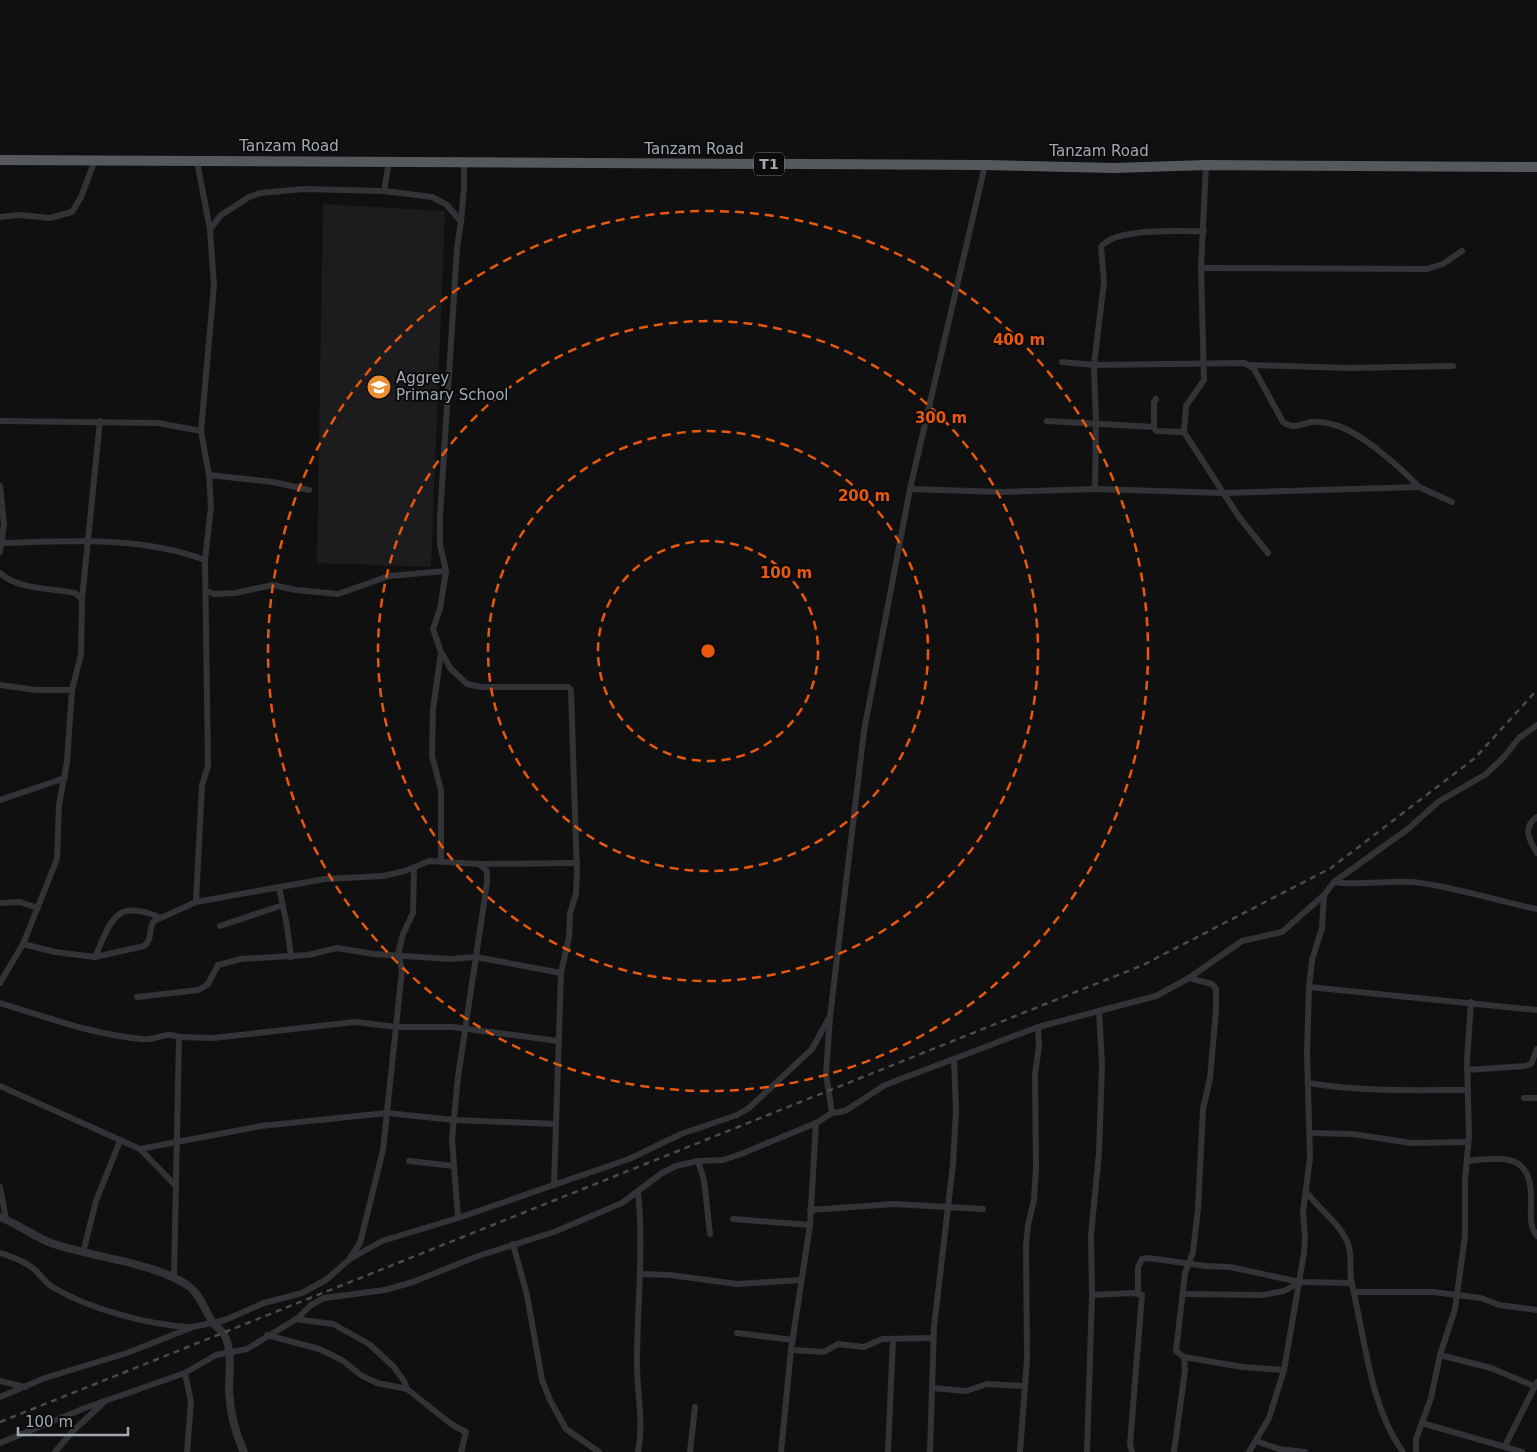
<svg xmlns="http://www.w3.org/2000/svg" width="1537" height="1452" viewBox="0 0 1537 1452" font-family="'DejaVu Sans',sans-serif">
<style>
.built{fill:#1c1c1e}
.lines{fill:none;stroke-linecap:round;stroke-linejoin:round}
.minor{stroke:#313336;stroke-width:6}
.tertiary{stroke:#313336;stroke-width:8}
.trunk{stroke:#55595e;stroke-width:10}
.rail{stroke:#484b4f;stroke-width:2.5;stroke-dasharray:6 5;stroke-linecap:butt}
.ring{fill:none;stroke:#e8590c;stroke-width:2.5;stroke-dasharray:9 6}
.labels{text-anchor:middle;dominant-baseline:central;stroke-width:4;stroke-linejoin:round;paint-order:stroke}
.shield{fill:#0b0b0c;stroke:#757a80;stroke-width:1}
.shield-label{font-size:14px;font-weight:bold;fill:#a2a9b2}
.street-label{font-size:15px;fill:#a2a9b2;stroke:#0b0b0c}
.poi-label{font-size:15px;fill:#a2a9b2;stroke:#0b0b0c;text-anchor:start}
.centre{fill:#e8590c;stroke:#0b0b0c;stroke-width:2.5}
.ring-label{font-size:15px;text-anchor:middle;font-weight:bold;fill:#e8590c;stroke:#0b0b0c;stroke-width:4;stroke-linejoin:round;paint-order:stroke}
</style>
<rect width="100%" height="100%" fill="#101011"/>
<!-- built -->
<polygon class="built" points="323,204 445,211 431,567 317,563"/>
<g class="lines">
<!-- minor -->
<g class="minor">
<polyline points="197,161 210,230"/>
<polyline points="1206,165 1201,268 1204,380 1186,406 1184,432 1239,517 1268,553"/>
<polyline points="384,191 389,161"/>
<polyline points="0,217 19,215 50,218 72,212 81,197 95,160"/>
<polyline points="461,222 464,188 464,161"/>
<polyline points="1201,268 1427,269 1443,264 1462,251"/>
<path d="M1062 362 1094 365 1245 363 1254 369 1283 422C1295 430 1300 424 1312 422 1320 421 1328 423 1335 425 1361 432 1401 468 1419 487"/>
<polyline points="1250,365 1349,368 1453,366"/>
<polyline points="1156,399 1154,402 1154,427 1156,431 1184,432"/>
<polyline points="0,421 158,423 201,431"/>
<polyline points="1047,421 1154,427"/>
<polyline points="209,475 273,482 309,490"/>
<polyline points="0,486 4,524 0,552"/>
<polyline points="910,489 1002,492 1095,489 1224,493 1419,487 1452,502"/>
<path d="M1095 489 1096 423 1094 365 1104 282 1101 247C1115 227 1179 232 1204 231"/>
<path d="M2 543C71 541 140 536 205 560"/>
<path d="M0 573C18 590 51 588 75 593L82 599 81 654 72 690 67 762 59 805 57 859 23 944 0 983"/>
<polyline points="206,591 214,594 235,593 273,585 296,590 338,594 389,576 446,571"/>
<polyline points="82,599 100,421"/>
<polyline points="441,653 433,709 432,756 441,790 441,860"/>
<polyline points="0,685 36,690 72,690"/>
<polyline points="0,800 65,778"/>
<path d="M1537 817C1522 827 1529 840 1537 853"/>
<path d="M1334 882C1360 886 1386 880 1412 882 1454 886 1495 901 1537 909"/>
<polyline points="279,887 287,926 291,957"/>
<polyline points="196,902 202,785 208,766 205,560 211,507 209,475 201,431 214,285 210,230 220,216 249,197 260,193 304,189 384,191 432,197 447,205 461,222 457,248 440,517 440,545 446,571 440,609 433,629 441,652 451,669 467,684 481,687 568,687 571,690 577,874 576,894 570,913 569,937 561,973 554,1185"/>
<polyline points="0,903 20,902 38,908"/>
<polyline points="220,926 283,905"/>
<path d="M23 944 55 952 95 957 144 946C153 939 148 929 154 921L196 902 325 879 383 876 405 871 429 861 479 864 577 863"/>
<path d="M95 957C111 922 114 898 159 917"/>
<polyline points="1309,987 1537,1010"/>
<polyline points="137,997 199,990 208,984 218,965 241,959 308,955 337,948 374,954 450,959 476,957 561,973"/>
<path d="M0 1003C46 1017 94 1035 142 1039 156 1041 165 1031 179 1037"/>
<polyline points="1467,1070 1525,1066 1531,1064 1537,1049"/>
<path d="M1308 1083C1364 1092 1411 1090 1467 1090"/>
<polyline points="0,1086 140,1149 176,1186"/>
<polyline points="1524,1098 1537,1098"/>
<polyline points="832,1113 826,1074 830,1017 864,731 910,489 985,165"/>
<polyline points="1310,1133 1353,1134 1411,1143 1468,1142"/>
<polyline points="140,1149 261,1126 387,1113 454,1120 556,1124"/>
<polyline points="409,1161 454,1166"/>
<polyline points="698,1161 704,1180 710,1234"/>
<path d="M1467 1161C1506 1157 1533 1153 1531 1203 1531 1216 1529 1225 1537 1236"/>
<polyline points="0,1187 6,1219"/>
<path d="M638 1192C644 1249 637 1306 637 1364 637 1393 644 1423 638 1452"/>
<path d="M1307 1193C1320 1210 1343 1226 1349 1247 1352 1259 1349 1273 1352 1285 1365 1338 1370 1407 1403 1452"/>
<polyline points="810,1210 894,1204 983,1209"/>
<polyline points="458,1218 452,1139 458,1077 487,883 487,871 479,864"/>
<polyline points="733,1219 810,1225"/>
<polyline points="513,1244 527,1295 542,1380 550,1400 566,1429 599,1452"/>
<path d="M0 1253C12 1257 25 1261 35 1270 42 1276 45 1283 54 1288 90 1309 148 1325 190 1327"/>
<polyline points="83,1253 96,1201 120,1141"/>
<polyline points="350,1258 360,1243 383,1150 402,970 398,954 403,934 413,913 414,868"/>
<polyline points="641,1274 670,1275 737,1284 800,1280"/>
<polyline points="174,1278 179,1037 213,1038 355,1022 397,1027 453,1027 558,1041"/>
<polyline points="1354,1292 1433,1292 1481,1298 1499,1305 1537,1310"/>
<polyline points="1138,1293 1138,1267 1142,1259 1148,1258 1206,1266 1230,1267 1300,1282 1352,1283"/>
<polyline points="1183,1294 1262,1295 1284,1291 1300,1282"/>
<polyline points="1092,1295 1133,1293 1142,1295 1130,1444 1132,1452"/>
<polyline points="295,1319 333,1324 369,1344 393,1366 404,1381 407,1389"/>
<polyline points="737,1333 793,1340"/>
<polyline points="267,1335 319,1349 342,1360 362,1376 377,1383 407,1389 451,1424 466,1432 461,1452"/>
<polyline points="791,1350 824,1352 838,1344 864,1347 882,1339 933,1338"/>
<polyline points="1440,1355 1491,1368 1534,1386"/>
<polyline points="1184,1357 1243,1367 1284,1370"/>
<polyline points="185,1373 191,1402 187,1452"/>
<polyline points="0,1381 25,1387"/>
<polyline points="932,1388 966,1391 987,1384 1024,1386"/>
<polyline points="0,1397 45,1378 127,1353 193,1327 225,1320 264,1303 302,1293 326,1280 350,1259 382,1241 458,1218 629,1159 681,1134 737,1115 749,1108 812,1049 829,1018"/>
<polyline points="1422,1423 1522,1452"/>
<polyline points="1256,1441 1279,1449 1305,1452"/>
<polyline points="0,1443 85,1408 185,1373 216,1355 247,1349 298,1318 311,1305 324,1298 385,1290 413,1282 478,1256 554,1232 622,1203 662,1173 676,1166 698,1161 723,1160 741,1154 816,1123 832,1113 845,1111 885,1085 1038,1027 1156,996 1189,978 1242,941 1282,932 1324,895 1334,882 1408,829 1438,802 1486,774 1503,758 1519,738 1537,725"/>
<polyline points="1505,1446 1537,1382"/>
<polyline points="55,1452 73,1431 103,1403"/>
<polyline points="690,1452 695,1407"/>
<polyline points="781,1452 791,1350 810,1225 816,1123"/>
<polyline points="888,1452 893,1339"/>
<polyline points="930,1452 934,1327 953,1164 956,1110 954,1060"/>
<polyline points="1020,1452 1027,1359 1026,1245 1028,1225 1034,1200 1036,1167 1035,1074 1039,1046 1038,1027"/>
<polyline points="1087,1452 1092,1295 1091,1235 1099,1153 1102,1065 1099,1011"/>
<polyline points="1174,1452 1185,1370 1184,1357 1176,1351 1185,1273 1193,1252 1198,1209 1203,1109 1210,1078 1216,1011 1216,989 1212,984 1189,978"/>
<polyline points="1249,1452 1269,1418 1284,1370 1304,1253 1305,1237 1303,1212 1310,1158 1307,1053 1309,987 1312,960 1322,928 1324,895"/>
<polyline points="1416,1452 1416,1439 1431,1398 1440,1355 1455,1309 1465,1236 1465,1180 1469,1136 1467,1060 1471,1002"/>
</g>
<!-- tertiary -->
<path class="tertiary" d="M0 1217C18 1224 33 1236 51 1243 89 1257 161 1263 191 1288 202 1298 205 1311 213 1323 216 1327 221 1329 224 1334 233 1351 229 1371 229 1390 230 1411 235 1433 244 1452"/>
<!-- trunk -->
<polyline class="trunk" points="0,160 985,165 1114,168 1206,165 1537,167"/>
<!-- rail -->
<polyline class="rail" points="0,1422 1143,965 1331,868 1475,758 1537,690"/>
</g>
<!-- distance rings -->
<g class="ring">
<circle cx="708" cy="651" r="110"/>
<circle cx="708" cy="651" r="220"/>
<circle cx="708" cy="651" r="330"/>
<circle cx="708" cy="651" r="440"/>
</g>
<!-- icons -->
<defs>
<symbol id="school-disc" viewBox="-11 -11 22 22"><circle r="9.5" fill="#ec8e2e" stroke="#0b0b0c"/><path d="M0-5L7-2L0 1L-7-2ZM-4 1L0 2.5L4 1V4Q0 6-4 4Z" fill="#fff"/></symbol>
</defs>
<g fill-rule="evenodd">
<use href="#school-disc" x="365" y="373" width="28" height="28"/>
</g>
<g class="labels">
<!-- shield labels -->
<rect class="shield" x="754" y="152.5" width="30" height="23" rx="4"/>
<g class="shield-label">
<text x="769" y="164">T1</text>
</g>
<!-- street labels -->
<g class="street-label">
<text x="289" y="146">Tanzam Road</text>
<text x="694" y="149">Tanzam Road</text>
<text x="1099" y="151">Tanzam Road</text>
</g>
<!-- poi labels -->
<g class="poi-label">
<text x="396" y="378">Aggrey<tspan x="396" dy="17">Primary School</tspan></text>
</g>
</g>
<circle cx="708" cy="651" r="8" class="centre"/>
<g class="ring-label">
<text x="1019" y="345">400 m</text>
<text x="941" y="423">300 m</text>
<text x="864" y="501">200 m</text>
<text x="786" y="578">100 m</text>
</g>
<!-- scale -->
<path d="M18 1427v8h110v-8" fill="none" stroke="#a2a9b2" stroke-width="2.5"/>
<text x="25" y="1427" font-size="15" fill="#a2a9b2" stroke="#0b0b0c" stroke-width="4" paint-order="stroke">100 m</text>
</svg>
